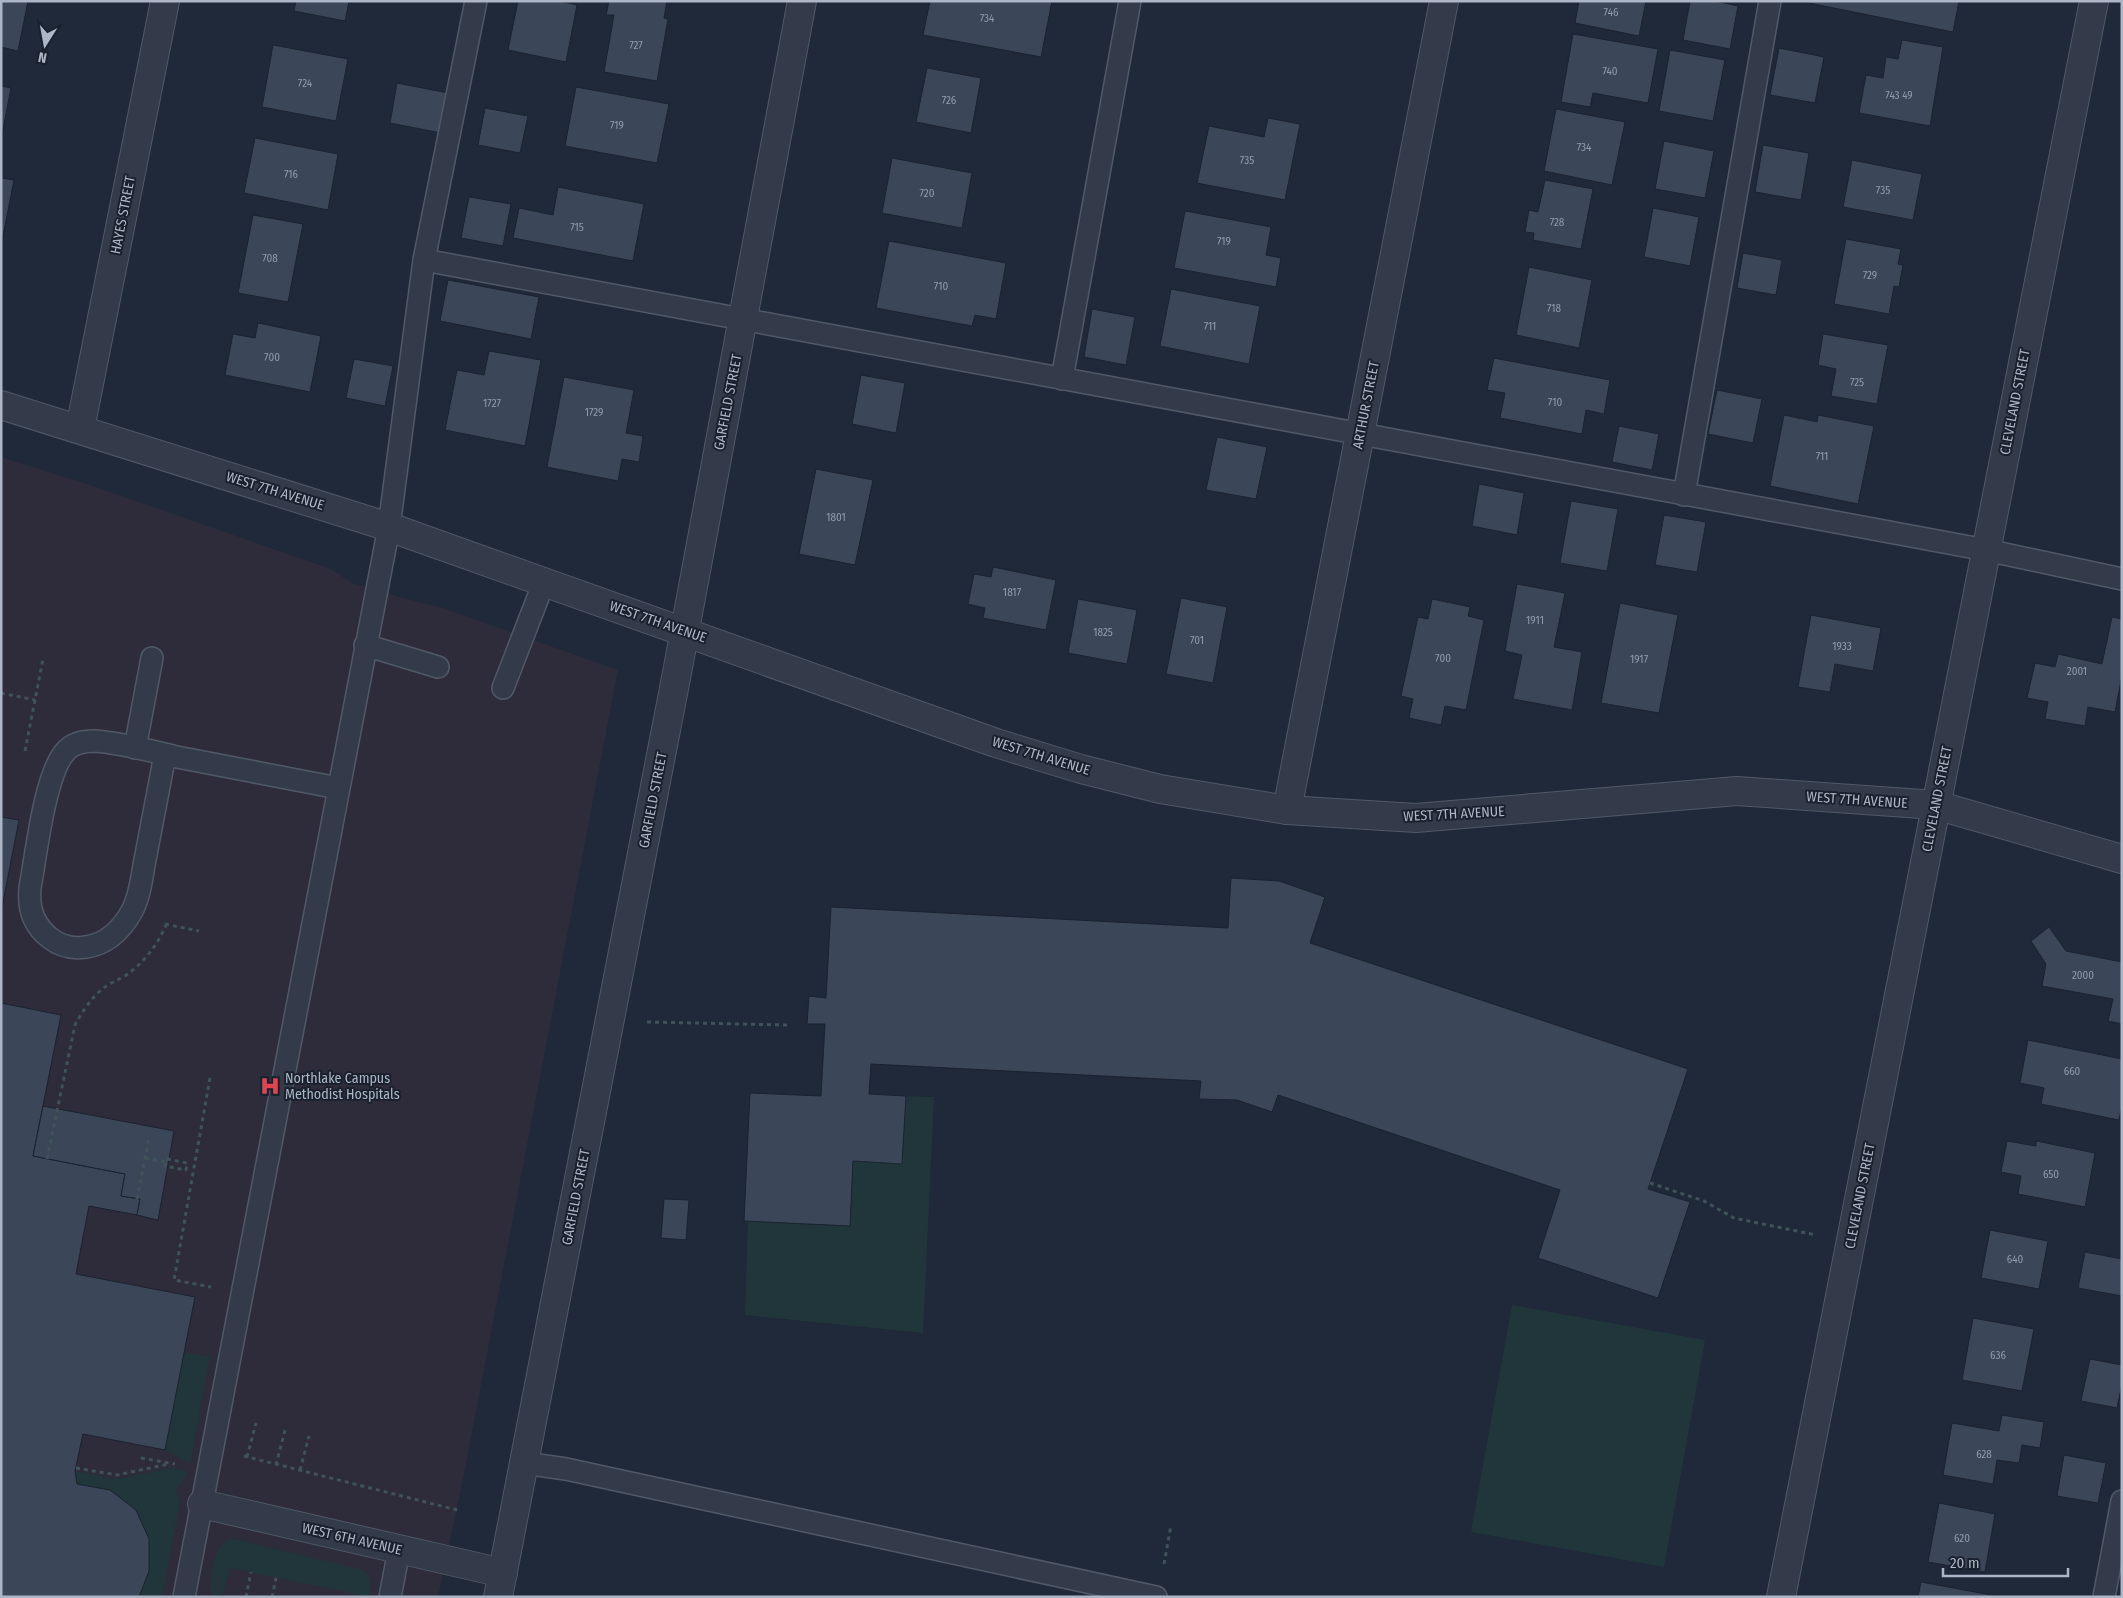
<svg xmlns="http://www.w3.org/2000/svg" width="2123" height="1598" viewBox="0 0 2123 1598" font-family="'Fira Sans Condensed',sans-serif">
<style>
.medical{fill:#2e2b3a}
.green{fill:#21363a}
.building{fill:#3b4759;stroke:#1b2230}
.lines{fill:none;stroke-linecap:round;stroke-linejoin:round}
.service-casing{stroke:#505967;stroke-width:24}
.minor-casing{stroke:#505967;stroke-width:30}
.tertiary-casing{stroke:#505967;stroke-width:30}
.path{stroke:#3f5358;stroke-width:3;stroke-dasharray:4 4;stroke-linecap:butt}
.service{stroke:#333b4a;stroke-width:21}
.minor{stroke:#333b4a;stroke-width:28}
.tertiary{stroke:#333b4a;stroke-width:28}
.labels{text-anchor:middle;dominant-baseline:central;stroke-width:4;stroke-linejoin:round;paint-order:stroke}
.number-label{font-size:11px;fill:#909aab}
.street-label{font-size:14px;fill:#adb6c6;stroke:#19202e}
.poi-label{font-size:14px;fill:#adb6c6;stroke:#19202e;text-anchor:start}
</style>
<rect width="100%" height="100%" fill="#1f2939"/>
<!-- medical -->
<polygon class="medical" points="1,457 96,487 331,569 352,583 410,600 440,607 618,670 464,1474 438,1597 1,1597"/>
<!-- green -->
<g class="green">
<polygon points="906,1096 934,1097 923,1333 745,1315 748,1221 850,1226 853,1161 902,1164"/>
<polygon points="1512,1305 1705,1340 1664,1567 1471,1532"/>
<polygon points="184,1352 203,1356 210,1355 190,1463 165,1450"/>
<path d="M170 1468 188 1471C185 1479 179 1483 176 1491L180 1501 162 1597H139L149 1571V1540L136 1510 110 1490 77 1484 75 1471 117 1479Z"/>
<path d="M229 1539 240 1540 363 1570C373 1576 371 1587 369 1597H358V1595L343 1591 230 1568 223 1594 215 1596 210 1590C212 1573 213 1548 229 1539Z"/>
</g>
<!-- building -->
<g class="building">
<polygon points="1,1 28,1 18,51 1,47"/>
<polygon points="296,1 349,1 345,21 294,11"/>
<polygon points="518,1 559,1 577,5 566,62 508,50"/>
<polygon points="609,1 667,1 664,18 668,19 657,81 604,72 614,15 606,15"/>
<polygon points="930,1 1052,1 1041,57 923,35"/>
<polygon points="1579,1 1646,1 1639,36 1575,23"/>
<polygon points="1690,1 1715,1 1738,6 1730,49 1683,40"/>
<polygon points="1799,1 1959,1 1953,32"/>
<polygon points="1573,34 1658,49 1648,103 1593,93 1590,107 1561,102"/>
<polygon points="1902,40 1943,47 1930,126 1859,113 1866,75 1883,78 1886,57 1898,59"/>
<polygon points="273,45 348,59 336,121 262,107"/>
<polygon points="1779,48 1824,57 1815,103 1770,95"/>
<polygon points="1670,50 1725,60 1713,121 1659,111"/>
<polygon points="927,68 981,78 971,133 916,122"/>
<polygon points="397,83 448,93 441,133 390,123"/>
<polygon points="1,86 11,88 1,140"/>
<polygon points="576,87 669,104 657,163 565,146"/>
<polygon points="485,108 528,116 520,153 478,145"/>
<polygon points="1556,109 1625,122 1612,185 1544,171"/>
<polygon points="1268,118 1300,124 1285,200 1197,183 1209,126 1264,137"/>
<polygon points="255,138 338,154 328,210 244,193"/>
<polygon points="1664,141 1714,151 1705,198 1655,189"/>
<polygon points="1763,145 1809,153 1801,200 1755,192"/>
<polygon points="892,158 972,173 962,228 882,213"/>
<polygon points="1852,160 1922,174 1913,220 1843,207"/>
<polygon points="1,178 14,180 3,236 1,236"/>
<polygon points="1545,180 1593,189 1581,249 1533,240 1534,233 1525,232 1529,210 1538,212"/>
<polygon points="558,187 644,204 633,261 513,238 519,208 553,215"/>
<polygon points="469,197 511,204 503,246 461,238"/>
<polygon points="1653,208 1699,217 1690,266 1644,257"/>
<polygon points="1185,211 1271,227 1266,255 1281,258 1276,287 1174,268"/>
<polygon points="253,215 303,224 288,302 238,293"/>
<polygon points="1846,239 1901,249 1898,264 1903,265 1899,287 1894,286 1889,314 1834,304"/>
<polygon points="889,241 1006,263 996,319 975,315 972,326 876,308"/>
<polygon points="1743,253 1782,260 1776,295 1737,288"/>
<polygon points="1529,267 1592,280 1579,348 1516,335"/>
<polygon points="448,280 539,297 531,339 440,321"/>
<polygon points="1171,289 1260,306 1249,364 1160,346"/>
<polygon points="1092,309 1135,317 1126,365 1084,357"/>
<polygon points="258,323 321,336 310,392 225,375 233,334 255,338"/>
<polygon points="1823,334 1888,345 1877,404 1831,396 1836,369 1818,365"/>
<polygon points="489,351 541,360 525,446 445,430 457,370 484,375"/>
<polygon points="1494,358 1610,380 1604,414 1586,410 1582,434 1500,418 1505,393 1487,390"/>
<polygon points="354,359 393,366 385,406 346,398"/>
<polygon points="861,375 905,383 896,433 852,424"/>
<polygon points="564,377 634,390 626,433 643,436 639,462 622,459 618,481 547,467"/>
<polygon points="1717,390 1762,399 1753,443 1708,434"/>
<polygon points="1784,415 1817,422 1818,415 1874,426 1858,504 1770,486"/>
<polygon points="1619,426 1659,434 1652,470 1612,462"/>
<polygon points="1217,437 1267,447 1256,499 1206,490"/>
<polygon points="816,469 873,480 855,565 799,554"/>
<polygon points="1479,484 1524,493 1517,535 1472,526"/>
<polygon points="1571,501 1618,509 1607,571 1560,563"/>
<polygon points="1664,515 1706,522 1697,572 1655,565"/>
<polygon points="993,567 1056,580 1046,630 983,618 985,608 968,604 974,574 991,577"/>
<polygon points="1517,584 1565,593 1554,647 1582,652 1572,710 1513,699 1522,655 1505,651"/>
<polygon points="1181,598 1227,607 1213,683 1166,674"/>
<polygon points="1078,599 1137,610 1127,664 1068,653"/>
<polygon points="1432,599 1470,607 1468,616 1484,620 1466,710 1445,706 1441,725 1409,718 1413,699 1401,696 1418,617 1428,619"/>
<polygon points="1620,603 1678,615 1659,713 1601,703"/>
<polygon points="1811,615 1881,628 1873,671 1835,664 1830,692 1798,687"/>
<polygon points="2112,617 2122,619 2122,675 2115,712 2088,707 2085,726 2045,719 2048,702 2027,698 2035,663 2055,667 2058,654 2102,664"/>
<polygon points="1,817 19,820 1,913"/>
<polygon points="1231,878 1279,881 1325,897 1310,943 1688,1069 1648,1189 1690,1202 1658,1298 1538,1258 1560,1190 1278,1095 1272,1112 1237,1100 1199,1099 1201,1081 871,1064 869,1094 906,1096 902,1164 853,1161 850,1226 744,1221 750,1093 821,1096 825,1024 807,1024 809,996 826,998 831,907 1228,928"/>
<polygon points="2049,927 2066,951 2122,962 2122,1024 2108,1021 2113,999 2042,986 2046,964 2031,941"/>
<polygon points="1,1003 61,1015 33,1156 125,1174 121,1196 140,1199 137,1215 89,1206 76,1274 195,1297 165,1450 83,1434 75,1471 77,1484 110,1490 136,1510 149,1539 149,1571 139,1597 1,1597"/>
<polygon points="2028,1040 2122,1059 2122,1105 2119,1120 2041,1104 2044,1088 2020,1083"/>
<polygon points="43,1106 174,1131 158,1220 137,1215 140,1199 121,1196 125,1174 33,1156"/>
<polygon points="2007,1141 2036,1146 2036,1141 2095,1153 2085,1207 2018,1194 2021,1176 2001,1172"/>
<polygon points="664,1199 689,1200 686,1240 661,1238"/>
<polygon points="1990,1230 2048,1241 2039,1289 1981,1278"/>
<polygon points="2085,1252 2122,1259 2122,1296 2078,1288"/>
<polygon points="1973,1318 2034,1329 2022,1391 1962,1380"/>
<polygon points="2090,1359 2122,1365 2122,1384 2117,1408 2081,1401"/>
<polygon points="2002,1415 2044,1422 2040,1448 2022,1445 2019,1463 1997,1460 1993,1484 1943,1475 1952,1423 1999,1431"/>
<polygon points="2064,1455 2106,1463 2098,1503 2057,1496"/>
<polygon points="1939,1503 1995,1514 1985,1572 1928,1562"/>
<polygon points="1921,1582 2002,1597 1918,1597"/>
</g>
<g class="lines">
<defs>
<g id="service">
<polyline points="424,260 1986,550 2122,579"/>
<polyline points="1062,379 1130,1"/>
<polyline points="1684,495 1770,1"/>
<polyline points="365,645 438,667"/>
<polyline points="503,688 544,582"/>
<polyline points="135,748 152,658"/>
<path d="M165 754C159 788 152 822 146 855 142 873 141 894 132 911 122 929 107 944 86 947 73 949 60 946 50 938 33 925 28 908 30 888 36 856 45 770 67 750 73 743 86 741 95 741 122 743 151 751 177 757 231 767 284 778 338 788"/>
<polyline points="524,1463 566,1469 1156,1597"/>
<polyline points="184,1597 389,527 424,260 476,1"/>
<polyline points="390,1597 399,1550"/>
<polyline points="2104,1597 2122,1501"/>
</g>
<g id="minor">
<polyline points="80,429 165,1"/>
<polyline points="1287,810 1444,1"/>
<polyline points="202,1504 503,1573"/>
<polyline points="498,1597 676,678 802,1"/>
<polyline points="1781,1597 2094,1"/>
</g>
<polyline id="tertiary" points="1,405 389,527 996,743 1081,769 1160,789 1287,810 1416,818 1737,791 1936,805 2122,859"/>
</defs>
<!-- service casing -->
<use href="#service" class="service-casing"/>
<!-- minor casing -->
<use href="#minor" class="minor-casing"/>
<!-- tertiary casing -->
<use href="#tertiary" class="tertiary-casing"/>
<!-- path -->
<g class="path">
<polyline points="1,693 35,700"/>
<polyline points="25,751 43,659"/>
<polyline points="165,924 199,931"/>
<polyline points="647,1022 787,1025"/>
<polyline points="210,1078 174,1280 211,1287"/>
<polyline points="145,1158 166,1162"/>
<path d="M47 1159 75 1025C82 1012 90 1000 101 990 109 983 119 980 128 974 145 961 158 944 166 925"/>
<polygon points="167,1159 187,1163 186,1170 165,1166"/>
<polyline points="1650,1183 1704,1201 1734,1218 1816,1235"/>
<polyline points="137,1199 149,1138"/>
<polyline points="244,1456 461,1511"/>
<polyline points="247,1457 256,1423"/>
<polyline points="141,1458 175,1464"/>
<polyline points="276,1465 285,1430"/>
<polyline points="76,1468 117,1475 169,1464"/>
<polyline points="300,1470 309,1436"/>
<polyline points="1164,1564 1171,1525"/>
<polyline points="246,1597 251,1572"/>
<polyline points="272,1597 276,1578"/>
</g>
<!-- service -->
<use href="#service" class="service"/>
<!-- minor -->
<use href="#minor" class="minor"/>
<!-- tertiary -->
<use href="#tertiary" class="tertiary"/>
</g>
<!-- icons -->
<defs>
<symbol id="hospital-bare" viewBox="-9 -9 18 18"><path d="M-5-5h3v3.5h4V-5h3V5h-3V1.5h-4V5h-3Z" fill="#e0444e" stroke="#19202e" stroke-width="2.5" paint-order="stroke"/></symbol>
</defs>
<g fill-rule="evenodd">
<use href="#hospital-bare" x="256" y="1072" width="28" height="28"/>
</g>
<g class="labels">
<!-- number labels -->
<g class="number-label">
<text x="1611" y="12">746</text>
<text x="987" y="18">734</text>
<text x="636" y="45">727</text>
<text x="1610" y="71">740</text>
<text x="305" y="83">724</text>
<text x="1899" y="95">743 49</text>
<text x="949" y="100">726</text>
<text x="617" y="125">719</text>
<text x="1584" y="147">734</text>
<text x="1247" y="160">735</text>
<text x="291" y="174">716</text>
<text x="1883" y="190">735</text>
<text x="927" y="193">720</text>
<text x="1557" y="222">728</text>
<text x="577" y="227">715</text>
<text x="1224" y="241">719</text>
<text x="270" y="258">708</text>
<text x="1870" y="275">729</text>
<text x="941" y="286">710</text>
<text x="1554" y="308">718</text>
<text x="1210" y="326">711</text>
<text x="272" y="357">700</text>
<text x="1857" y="382">725</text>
<text x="1555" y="402">710</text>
<text x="492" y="403">1727</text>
<text x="594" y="412">1729</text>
<text x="1822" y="456">711</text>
<text x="836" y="517">1801</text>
<text x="1012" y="592">1817</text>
<text x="1535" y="620">1911</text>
<text x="1103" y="632">1825</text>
<text x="1197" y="640">701</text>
<text x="1842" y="646">1933</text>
<text x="1443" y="658">700</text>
<text x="1639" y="659">1917</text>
<text x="2077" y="671">2001</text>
<text x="2083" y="975">2000</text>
<text x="2072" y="1071">660</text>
<text x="2051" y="1174">650</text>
<text x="2015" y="1259">640</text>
<text x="1998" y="1355">636</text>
<text x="1984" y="1454">628</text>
<text x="1962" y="1538">620</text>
</g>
<!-- street labels -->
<g class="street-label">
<text transform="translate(123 215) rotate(-79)">HAYES STREET</text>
<text transform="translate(728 402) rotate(-79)">GARFIELD STREET</text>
<text transform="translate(2015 402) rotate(-79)">CLEVELAND STREET</text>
<text transform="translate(1366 405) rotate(-79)">ARTHUR STREET</text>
<text transform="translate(275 491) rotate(17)">WEST 7TH AVENUE</text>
<text transform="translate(658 622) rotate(19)">WEST 7TH AVENUE</text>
<text transform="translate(1041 756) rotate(17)">WEST 7TH AVENUE</text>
<text transform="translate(1937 799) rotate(-79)">CLEVELAND STREET</text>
<text transform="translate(653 800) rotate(-79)">GARFIELD STREET</text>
<text transform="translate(1857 800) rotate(4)">WEST 7TH AVENUE</text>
<text transform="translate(1454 814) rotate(-3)">WEST 7TH AVENUE</text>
<text transform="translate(1860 1196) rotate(-79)">CLEVELAND STREET</text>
<text transform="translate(576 1197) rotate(-79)">GARFIELD STREET</text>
<text transform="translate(352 1539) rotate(13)">WEST 6TH AVENUE</text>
</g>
<!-- poi labels -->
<g class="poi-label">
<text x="285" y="1078">Northlake Campus<tspan x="285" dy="16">Methodist Hospitals</tspan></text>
</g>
</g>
<!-- border -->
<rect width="2123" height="1598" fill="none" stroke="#adb6c6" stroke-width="5"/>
<!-- north arrow -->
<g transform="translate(45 45) rotate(191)" stroke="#19202e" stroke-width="4" paint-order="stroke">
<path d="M0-4L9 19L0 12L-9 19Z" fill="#adb6c6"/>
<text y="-8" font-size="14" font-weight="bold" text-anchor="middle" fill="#adb6c6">N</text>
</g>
<!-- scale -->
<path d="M1943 1568v8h125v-8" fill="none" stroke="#adb6c6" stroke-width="2.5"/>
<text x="1950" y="1568" font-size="15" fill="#adb6c6" stroke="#19202e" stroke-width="4" paint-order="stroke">20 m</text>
</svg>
